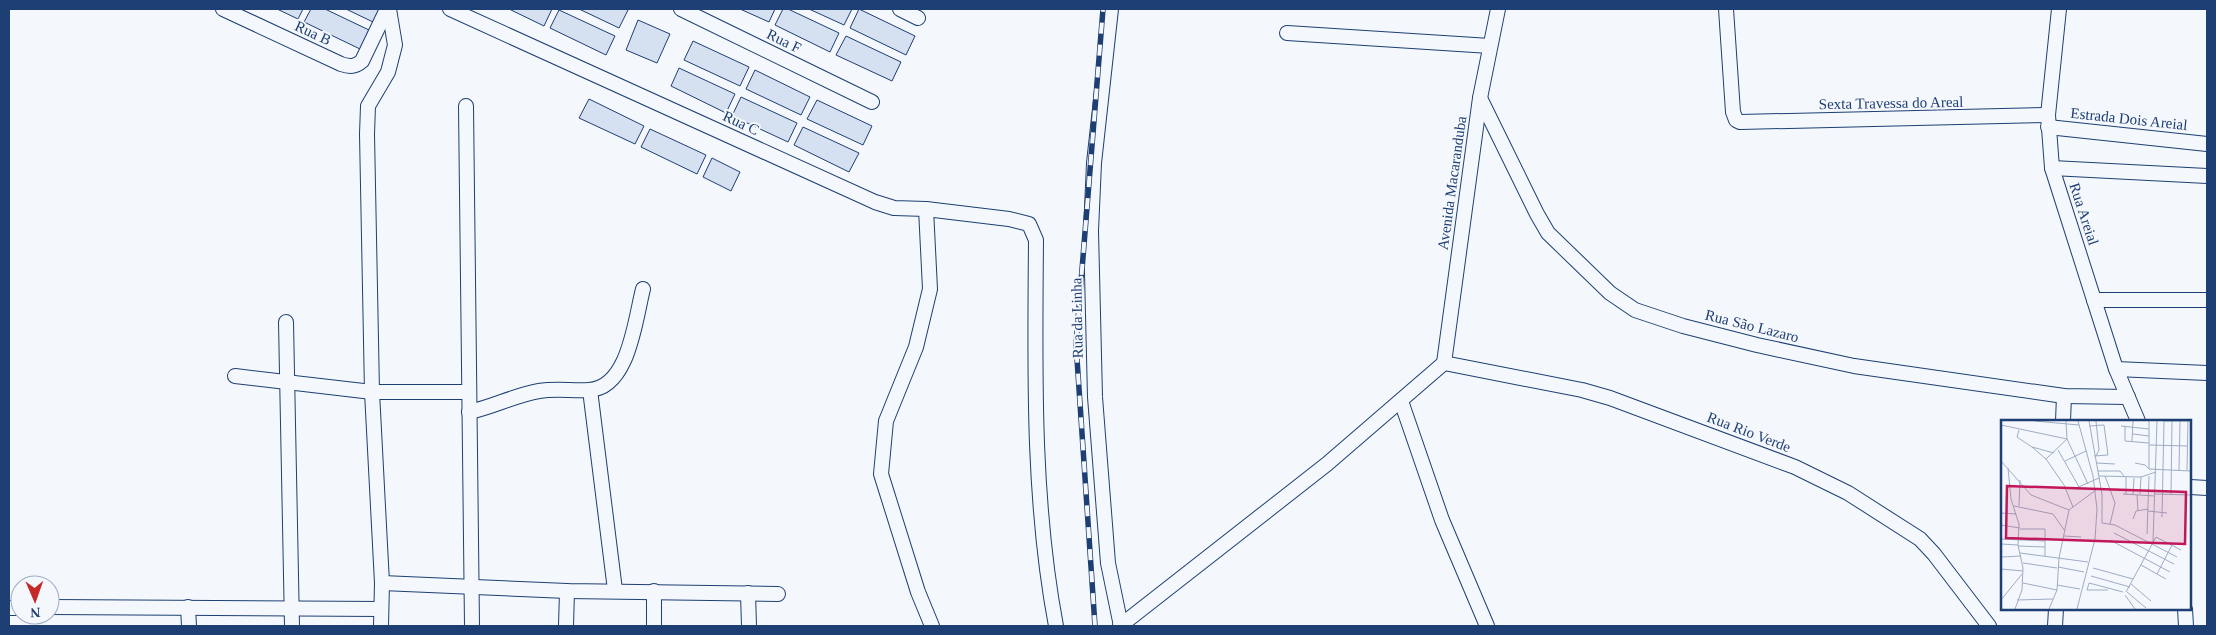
<svg xmlns="http://www.w3.org/2000/svg" width="2216" height="635" viewBox="0 0 2216 635" font-family="'Times New Roman',serif">
<style>
.building{fill:#d5e0f0;stroke:#1d3f73}
.lines{fill:none;stroke-linecap:round;stroke-linejoin:round}
.street-casing{stroke:#1d3f73;stroke-width:16}
.street{stroke:#f4f7fb;stroke-width:14}
.rail-casing{stroke:#1d3f73;stroke-width:5.5}
.rail{stroke:#f4f7fb;stroke-width:4;stroke-dasharray:11;stroke-linecap:butt}
.labels{text-anchor:middle;dominant-baseline:central;stroke-width:4;stroke-linejoin:round;paint-order:stroke}
.street-label{font-size:15px;fill:#1d3f73;stroke:#f4f7fb}
.inset-road{fill:none;stroke:#9eadc5;stroke-width:1}
.view{fill:#c2185b;fill-opacity:0.15;stroke:#c2185b;stroke-width:2.5}
.inset-edge{fill:none;stroke:#1d3f73;stroke-width:2.5}
</style>
<rect width="100%" height="100%" fill="#f4f7fb"/>
<!-- building -->
<g class="building">
<polygon points="277,9 303,9 298,19"/>
<polygon points="311,9 325,9 369,30 360,49 304,22"/>
<polygon points="346,9 380,9 373,22"/>
<polygon points="509,9 552,9 544,26"/>
<polygon points="579,9 626,9 628,10 619,28"/>
<polygon points="740,9 775,9 769,22"/>
<polygon points="783,9 788,9 839,33 830,52 775,25"/>
<polygon points="809,9 852,9 844,25"/>
<polygon points="859,9 915,36 906,55 850,28"/>
<polygon points="559,10 615,36 606,55 550,28"/>
<polygon points="638,20 670,34 657,63 626,50"/>
<polygon points="846,36 901,62 892,81 836,55"/>
<polygon points="693,41 749,67 740,86 684,60"/>
<polygon points="679,68 735,94 726,113 671,86"/>
<polygon points="755,70 810,97 801,115 746,89"/>
<polygon points="741,97 797,123 788,142 732,116"/>
<polygon points="589,99 644,126 635,144 579,118"/>
<polygon points="817,100 872,126 863,145 807,119"/>
<polygon points="803,127 859,153 849,172 794,145"/>
<polygon points="650,129 706,155 697,174 641,147"/>
<polygon points="712,158 740,172 731,191 703,177"/>
</g>
<g class="lines">
<defs>
<g id="street">
<path d="M223 9 341 64C350 67 355 67 362 61L387 9"/>
<path d="M450 9 875 202 894 208 926 209 1009 219 1029 224 1036 240C1035 368 1032 499 1056 626"/>
<polyline points="681,9 872,102"/>
<polyline points="900,9 918,18"/>
<polyline points="1111,9 1094,163 1091,231 1095,397 1108,563 1121,626"/>
<polyline points="1726,9 1733,112 1736,120 1740,122 2048,115"/>
<polyline points="2059,9 2048,115 2052,168 2116,369 2138,421"/>
<polyline points="1287,33 1490,46"/>
<polyline points="1480,98 1537,214 1548,233 1610,293 1635,310 1683,326 1757,345 1854,366 2064,396 2128,397"/>
<polyline points="466,106 472,626"/>
<polyline points="2048,127 2207,144"/>
<polyline points="2052,168 2207,176"/>
<polyline points="926,209 930,289 916,347 886,421 881,474 918,592 932,626"/>
<polyline points="2094,300 2207,300"/>
<polyline points="286,322 292,626"/>
<polyline points="1444,363 1582,390 1610,398 1795,467 1848,493 1920,539 1934,554 1989,626"/>
<polyline points="1444,363 1480,98 1498,9"/>
<polyline points="2116,369 2207,373"/>
<polyline points="235,376 372,392 469,392"/>
<polyline points="590,390 615,590"/>
<polyline points="1401,401 1442,520 1487,626"/>
<path d="M469 412C493 407 515 395 539 391 556 388 572 391 589 390 629 388 635 320 643 289"/>
<polyline points="2063,421 2064,396"/>
<polyline points="2190,487 2207,488"/>
<polyline points="382,583 567,591 778,594"/>
<polyline points="654,591 654,626"/>
<polyline points="748,593 749,626"/>
<polyline points="50,607 381,609"/>
<polyline points="188,607 189,626"/>
<polyline points="9,608 20,608"/>
<polyline points="2185,609 2186,626"/>
<polyline points="381,626 382,583 372,392 367,134 368,106 388,72 395,45 389,9"/>
<polyline points="566,626 567,591"/>
<polyline points="1120,626 1327,464 1444,363"/>
<polyline points="2055,626 2056,609"/>
</g>
</defs>
<!-- street casing -->
<use href="#street" class="street-casing"/>
<!-- street -->
<use href="#street" class="street"/>
<defs>
<polyline id="rail" points="1095,626 1076,344 1103,9"/>
</defs>
<!-- rail casing -->
<use href="#rail" class="rail-casing"/>
<!-- rail -->
<use href="#rail" class="rail"/>
</g>
<g class="labels">
<!-- street labels -->
<g class="street-label">
<text transform="translate(313 33) rotate(25)">Rua B</text>
<text transform="translate(784 41) rotate(26)">Rua F</text>
<text transform="translate(1891 103) rotate(-1)">Sexta Travessa do Areal</text>
<text transform="translate(2129 119) rotate(6)">Estrada Dois Areial</text>
<text transform="translate(741 123) rotate(25)">Rua C</text>
<text transform="translate(1452 183) rotate(-82)">Avenida Macaranduba</text>
<text transform="translate(2084 214) rotate(72)">Rua Areial</text>
<text transform="translate(1077 318) rotate(-91)">Rua da Linha</text>
<text transform="translate(1752 326) rotate(14)">Rua São Lazaro</text>
<text transform="translate(1749 432) rotate(21)">Rua Rio Verde</text>
</g>
</g>
<!-- overview -->
<g transform="translate(2001 420)">
<rect width="190" height="190" fill="#f4f7fb"/>
<path class="inset-road" d="M34 1 78 5M88 1 101 74V103L114 105 176 137M164 1H190M0 5 66 19 87 64M88 6 103 5 107 35 93 36M120 6 148 9M124 6V21L148 23M18 10 16 17 31 27 53 33M132 14 148 16M131 21 132 1M148 25 186 26M31 27 45 39 63 65 72 87M57 30 78 67M95 36 98 30 95 1M45 39 66 19 65 1M0 41 30 75 68 90M64 41 85 31M95 43 114 44M134 43 144 45 148 49M7 48 10 79 18 104 17 125 22 148 21 170 14 189M148 49V1M148 49 190 51M178 50 179 1M186 50 187 1M97 51H119L123 56M98 56 140 57 155 52M104 56 114 83 109 104M73 69 98 58M122 74 154 76M125 74V57M132 74 133 58M139 74 140 57M154 74 190 75M170 74 171 1M136 75 137 91M13 86 52 94 64 111M18 86 19 60M68 90 95 70M147 91 166 93M0 93 15 94M161 97 163 1M132 99 135 91 147 89M0 105 19 108M19 109H44V136M113 113 173 144M146 114 148 56M63 116 80 117M0 119 44 121M109 120 169 152M152 122 156 1M0 124 17 125M17 126 44 127M19 133 87 142M0 137 20 136M22 143 56 148M140 145 165 159M57 147 83 152M92 148 132 159M0 149 22 151M156 154 171 125M90 156 129 167M22 163 56 170M130 164 150 181M56 165 79 169M107 170H86L88 163 122 172M125 172 155 117 180 130M126 172 145 188M124 175 134 189M0 180 21 154M16 180 52 179M48 189 56 170 58 138 68 90M76 189 94 119 96 89 92 56 77 1"/>
<path class="view" d="M6 66 185 72 184 124 5 118Z"/>
<rect width="190" height="190" class="inset-edge"/>
</g>
<!-- border -->
<rect width="2216" height="635" fill="none" stroke="#1d3f73" stroke-width="20"/>
<!-- north arrow -->
<g transform="translate(35 600) rotate(178)"><circle r="24" fill="#f4f7fb" stroke="#9eadc5"/>
<path d="M0-4L9 19L0 12L-9 19Z" fill="#c62828"/>
<text y="-8" font-size="14" font-weight="bold" text-anchor="middle" fill="#1d3f73">N</text>
</g>
</svg>
